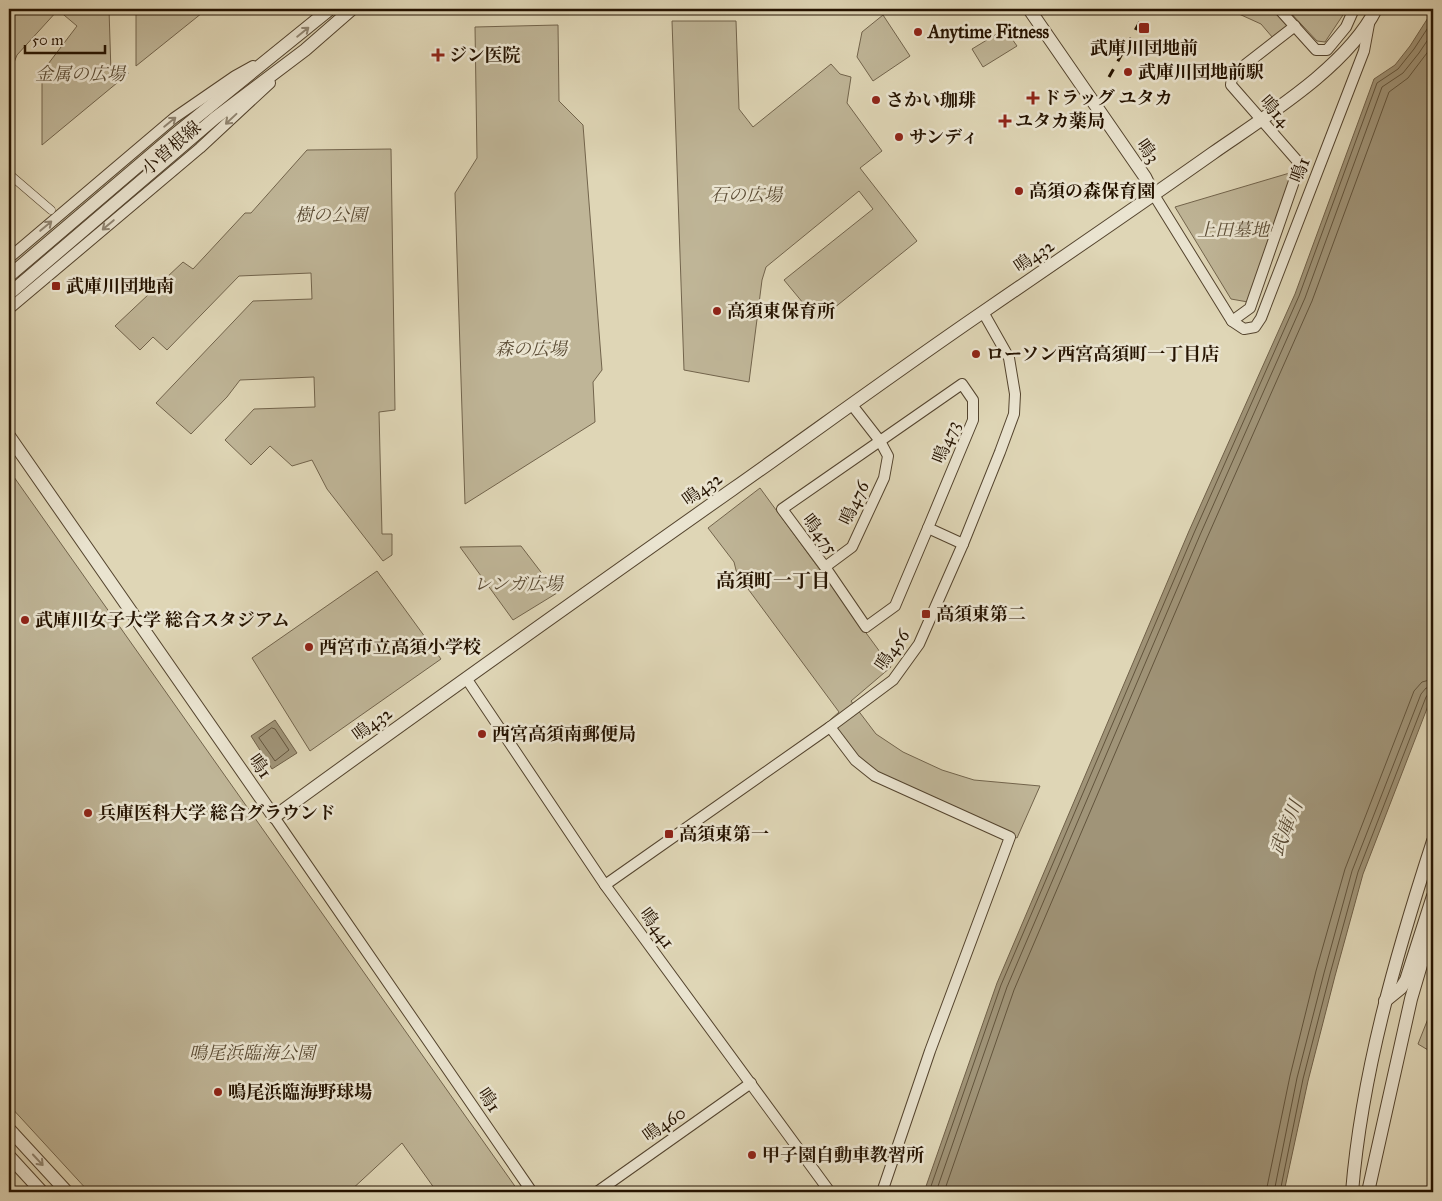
<svg xmlns="http://www.w3.org/2000/svg" width="1442" height="1201" viewBox="0 0 1442 1201" font-family="'IM FELL Great Primer','Noto Serif JP',serif">
<style>
.green{fill:#bfb597;stroke:#72644c}
.water{fill:#a09478;stroke:#6f6048}
.lines{fill:none;stroke-linecap:round;stroke-linejoin:round}
.shore{stroke:#62543c;stroke-width:1}
.pedestrian-casing{stroke:#54442e;stroke-width:9}
.minor-casing{stroke:#54442e;stroke-width:12}
.tertiary-casing{stroke:#54442e;stroke-width:14}
.pedestrian{stroke:#eae4d0;stroke-width:8}
.minor{stroke:#eae4d0;stroke-width:10}
.tertiary{stroke:#eae4d0;stroke-width:12}
.rail{stroke:#251300;stroke-width:3;stroke-dasharray:9 9;stroke-linecap:butt}
.oneway{stroke:#918672}
.poi-dot{fill:#8f2418;stroke:#eae4d0;stroke-width:2}
.labels{text-anchor:middle;dominant-baseline:central;stroke-width:5;stroke-linejoin:round;paint-order:stroke}
.poi-label{font-size:18px;font-weight:bold;fill:#251300;stroke:#eae4d0;text-anchor:start}
.park-label{font-size:18px;font-style:italic;fill:#5b4c35;stroke:#eae4d0}
.street-label{font-size:18px;fill:#251300;stroke:#eae4d0}
.neighbourhood-label{font-size:19px;font-weight:bold;fill:#251300;stroke:#eae4d0}
.water-label{font-size:19px;font-style:italic;fill:#564730;stroke:#eae4d0}
</style>
<rect width="100%" height="100%" fill="#dfd6b6"/>
<filter id="stains"><feTurbulence type="fractalNoise" baseFrequency=".004" numOctaves="4"/><feColorMatrix values="0 0 0 0 .2 0 0 0 0 .09 0 0 0 0 .02 0 0 0 .5 -.17"/></filter>
<radialGradient id="worn" r=".72"><stop offset=".6" stop-color="#630" stop-opacity="0"/><stop offset="1" stop-color="#630" stop-opacity=".3"/></radialGradient>
<!-- green -->
<g class="green">
<polygon points="9,9 109,9 111,73 129,73 42,145 42,72 77,26 58,10 17,55 11,70 12,151 9,148"/>
<polygon points="136,9 207,9 136,66"/>
<polygon points="1228,9 1274,9 1289,25 1273,38 1261,24"/>
<polygon points="1287,9 1347,9 1325,42 1317,41"/>
<polygon points="883,15 910,56 873,81 857,57 862,32"/>
<polygon points="672,21 736,21 739,109 753,127 831,64 840,74 851,77 847,103 882,151 860,168 917,241 818,321 784,280 873,209 859,191 766,267 762,280 749,382 684,370"/>
<polygon points="558,25 559,101 583,125 602,370 593,382 595,422 465,504 455,193 477,158 475,27"/>
<polygon points="1005,29 1017,46 983,67 972,49"/>
<polygon points="391,149 395,410 379,412 382,534 392,534 392,555 383,561 327,489 312,460 292,466 270,446 251,465 225,440 254,409 315,407 314,377 240,380 227,397 191,434 156,403 253,301 312,299 311,273 239,276 167,350 153,337 140,350 115,326 183,262 193,269 245,213 251,213 307,150"/>
<polygon points="1293,172 1248,302 1231,299 1175,207"/>
<polygon points="9,470 519,1192 437,1192 402,1143 349,1192 89,1192 9,1105"/>
<polygon points="760,488 891,667 851,701 876,734 903,752 942,770 974,780 1040,786 1017,838 875,771 858,757 830,720 839,712 737,574 734,562 708,528"/>
<polygon points="521,546 557,593 513,620 460,547"/>
<polygon points="377,571 441,659 310,751 252,658"/>
<polygon points="1433,1006 1433,1053 1418,1044"/>
</g>
<!-- water -->
<g class="water">
<polygon points="1433,10 1433,693 1363,874 1335,976 1308,1081 1284,1192 924,1192 997,983 1189,531 1295,294 1374,79 1395,65 1410,46"/>
<polygon points="275,720 297,753 272,769 251,736"/>
</g>
<g class="lines">
<!-- shore -->
<g class="shore">
<polygon points="272,728 275,729 289,750 275,761 259,738"/>
<polyline points="929,1192 1001,985 1194,533 1299,296 1377,83 1398,69 1414,49 1433,20"/>
<polyline points="936,1192 1007,987 1200,535 1305,298 1382,87 1403,73 1419,53 1433,32"/>
<polyline points="944,1192 1014,990 1207,538 1312,301 1389,92 1408,78 1433,45"/>
<polyline points="1266,1192 1290,1076 1316,971 1345,869 1414,691 1422,682 1433,679"/>
<polyline points="1274,1192 1297,1078 1324,973 1352,871 1421,694 1426,688 1433,687"/>
<polyline points="1280,1192 1303,1079 1330,974 1358,872 1426,697 1429,693 1433,693"/>
</g>
<defs>
<polyline id="pedestrian" points="9,174 51,210"/>
<g id="minor">
<polyline points="1279,9 1316,50 1327,50 1346,27 1354,9"/>
<polyline points="1154,195 1232,321 1244,329 1255,327 1261,318 1364,51 1369,24"/>
<polyline points="9,258 174,118 235,76 253,66"/>
<polyline points="9,309 200,148 270,83"/>
<polyline points="1232,321 1250,308 1300,164 1231,85 1232,75 1295,26"/>
<polyline points="852,405 880,441 962,384 973,400 973,420 928,528 963,544"/>
<polyline points="825,567 852,547 884,478 888,456 880,441 782,509 825,567 866,627 895,606 928,528"/>
<polyline points="466,678 605,885 830,1192"/>
<polyline points="830,727 855,760 875,776 1010,837 930,1051 882,1192"/>
<polyline points="274,817 532,1192"/>
<polyline points="605,885 830,727 893,680 919,644 963,544 1000,452 1014,414 1015,394 1009,358 983,312"/>
<polyline points="597,1192 751,1083"/>
</g>
<g id="tertiary">
<polyline points="1029,9 1145,177 1154,195"/>
<polyline points="9,276 172,137 330,9"/>
<polyline points="9,294 215,118 305,50 352,9"/>
<path d="M9 436 274 817C426 706 580 597 733 489 818 429 901 368 986 310 1062 258 1138 206 1213 153 1266 116 1347 67 1376 9"/>
<polyline points="1385,1001 1401,988 1406,980 1433,896"/>
<polyline points="9,1129 67,1192"/>
<polyline points="9,1156 42,1192"/>
<path d="M1352 1192C1362 1072 1396 955 1433 841"/>
<polyline points="1368,1192 1411,999 1433,924"/>
</g>
</defs>
<!-- pedestrian casing -->
<use href="#pedestrian" class="pedestrian-casing"/>
<!-- minor casing -->
<use href="#minor" class="minor-casing"/>
<!-- tertiary casing -->
<use href="#tertiary" class="tertiary-casing"/>
<!-- pedestrian -->
<use href="#pedestrian" class="pedestrian"/>
<!-- minor -->
<use href="#minor" class="minor"/>
<!-- tertiary -->
<use href="#tertiary" class="tertiary"/>
<!-- rail -->
<polyline class="rail" points="1109,77 1147,9"/>
</g>
<!-- one-way arrows -->
<defs><path id="oneway-shaft" d="M-6 0H5M1.5-3L5.5 0L1.5 3" fill="none" stroke-width="1.6" stroke-linecap="round" stroke-linejoin="round" transform="scale(1.25)"/></defs>
<g class="oneway">
<use href="#oneway-shaft" transform="translate(303 32) rotate(-39)"/>
<use href="#oneway-shaft" transform="translate(231 119) rotate(137)"/>
<use href="#oneway-shaft" transform="translate(170 122) rotate(-39)"/>
<use href="#oneway-shaft" transform="translate(108 225) rotate(140)"/>
<use href="#oneway-shaft" transform="translate(46 226) rotate(-40)"/>
<use href="#oneway-shaft" transform="translate(38 1160) rotate(47)"/>
</g>
<!-- markers -->
<g class="poi-dot">
<rect x="1138" y="22" width="12" height="12" rx="2.5"/>
<circle cx="918" cy="32" r="5"/>
<path d="M435.5 47.5h5v5h5v5h-5v5h-5v-5h-5v-5h5z"/>
<circle cx="1128" cy="72" r="5"/>
<path d="M1030.5 90.5h5v5h5v5h-5v5h-5v-5h-5v-5h5z"/>
<circle cx="876" cy="100" r="5"/>
<path d="M1002.5 113.5h5v5h5v5h-5v5h-5v-5h-5v-5h5z"/>
<circle cx="899" cy="137" r="5"/>
<circle cx="1019" cy="191" r="5"/>
<rect x="51" y="281" width="10" height="10" rx="2.5"/>
<circle cx="717" cy="311" r="5"/>
<circle cx="976" cy="354" r="5"/>
<rect x="921" y="609" width="10" height="10" rx="2.5"/>
<circle cx="25" cy="620" r="5"/>
<circle cx="309" cy="647" r="5"/>
<circle cx="482" cy="734" r="5"/>
<circle cx="88" cy="813" r="5"/>
<rect x="664" y="829" width="10" height="10" rx="2.5"/>
<circle cx="218" cy="1092" r="5"/>
<circle cx="752" cy="1155" r="5"/>
</g>
<g class="labels">
<!-- poi labels -->
<g class="poi-label">
<text x="928" y="32">Anytime Fitness</text>
<text x="1144" y="48" text-anchor="middle">武庫川団地前</text>
<text x="449" y="55">ジン医院</text>
<text x="1138" y="72">武庫川団地前駅</text>
<text x="1043" y="98">ドラッグ ユタカ</text>
<text x="886" y="100">さかい珈琲</text>
<text x="1015" y="121">ユタカ薬局</text>
<text x="909" y="137">サンディ</text>
<text x="1029" y="191">高須の森保育園</text>
<text x="66" y="286">武庫川団地南</text>
<text x="727" y="311">高須東保育所</text>
<text x="986" y="354">ローソン西宮高須町一丁目店</text>
<text x="936" y="614">高須東第二</text>
<text x="35" y="620">武庫川女子大学 総合スタジアム</text>
<text x="319" y="647">西宮市立高須小学校</text>
<text x="492" y="734">西宮高須南郵便局</text>
<text x="98" y="813">兵庫医科大学 総合グラウンド</text>
<text x="679" y="834">高須東第一</text>
<text x="228" y="1092">鳴尾浜臨海野球場</text>
<text x="762" y="1155">甲子園自動車教習所</text>
</g>
<!-- park labels -->
<g class="park-label">
<text x="80" y="74">金属の広場</text>
<text x="746" y="195">石の広場</text>
<text x="331" y="215">樹の公園</text>
<text x="1233" y="230">上田墓地</text>
<text x="531" y="349">森の広場</text>
<text x="518" y="584">レンガ広場</text>
<text x="252" y="1053">鳴尾浜臨海公園</text>
</g>
<!-- street labels -->
<g class="street-label">
<text transform="translate(1275 111) rotate(49)">鳴14</text>
<text transform="translate(171 148) rotate(-41)">小曽根線</text>
<text transform="translate(1148 151) rotate(55)">鳴3</text>
<text transform="translate(1300 170) rotate(-69)">鳴1</text>
<text transform="translate(1034 256) rotate(-34)">鳴432</text>
<text transform="translate(946 442) rotate(-68)">鳴473</text>
<text transform="translate(702 489) rotate(-35)">鳴432</text>
<text transform="translate(854 503) rotate(-65)">鳴476</text>
<text transform="translate(820 534) rotate(53)">鳴475</text>
<text transform="translate(892 650) rotate(-55)">鳴456</text>
<text transform="translate(372 724) rotate(-36)">鳴432</text>
<text transform="translate(260 766) rotate(55)">鳴1</text>
<text transform="translate(657 928) rotate(54)">鳴441</text>
<text transform="translate(489 1100) rotate(56)">鳴1</text>
<text transform="translate(664 1124) rotate(-35)">鳴460</text>
</g>
<!-- neighbourhood labels -->
<g class="neighbourhood-label">
<text x="773" y="580">高須町一丁目</text>
</g>
<!-- water labels -->
<g class="water-label">
<text transform="translate(1286 828) rotate(-68)">武庫川</text>
</g>
</g>
<!-- margin -->
<rect width="1442" height="1201" fill="none" stroke="#dfd6b6" stroke-width="30"/>
<rect x="10" y="10" width="1422" height="1181" fill="none" stroke="#251300" stroke-width="2.5"/>
<rect x="15" y="15" width="1412" height="1171" fill="none" stroke="#251300"/>
<!-- scale -->
<path d="M25 45v8h80v-8" fill="none" stroke="#251300" stroke-width="2.5"/>
<text x="32" y="45" font-size="15" fill="#251300" stroke="#eae4d0" stroke-width="4" paint-order="stroke">50 m</text>
<rect width="100%" height="100%" filter="url(#stains)"/>
<rect width="100%" height="100%" fill="url(#worn)"/>
</svg>
